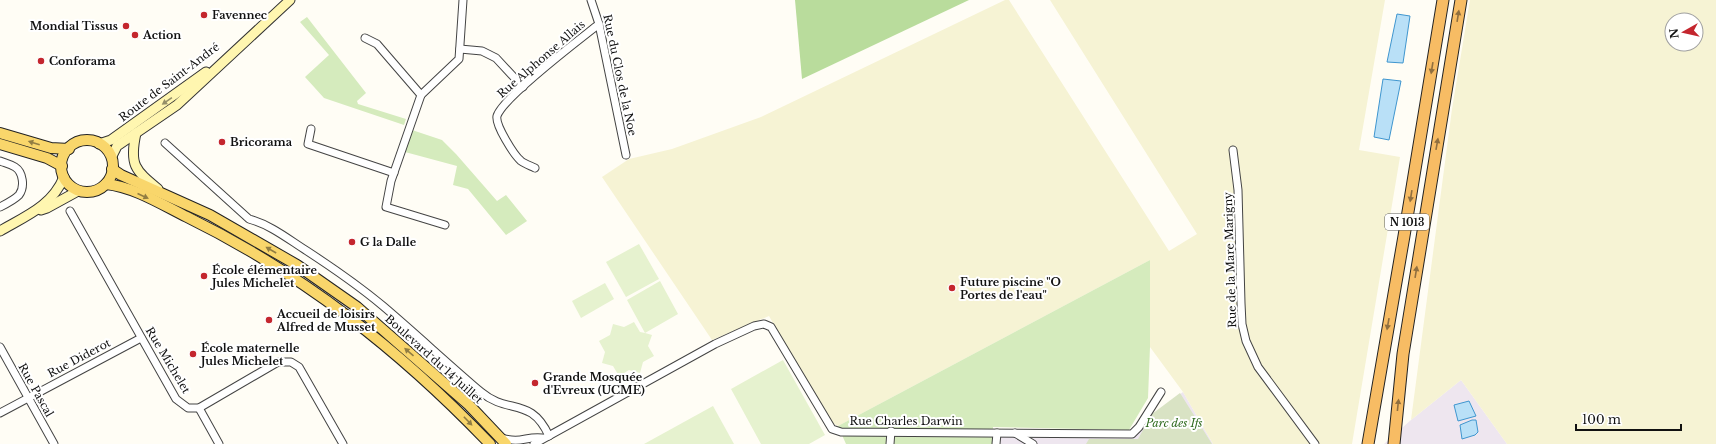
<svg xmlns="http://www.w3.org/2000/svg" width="1716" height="444" viewBox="0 0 1716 444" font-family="'Libre Baskerville',serif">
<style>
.industrial{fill:#eee6ef}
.farmland{fill:#f6f3d4;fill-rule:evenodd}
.green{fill:#d5ebbd}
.forest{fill:#b9dc9c}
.cemetery{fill:#d9e3c4}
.pitch{fill:#e6f2cf}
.water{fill:#b9e0f7;stroke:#3f96cf}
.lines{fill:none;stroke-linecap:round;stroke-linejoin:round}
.minor-casing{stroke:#444;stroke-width:9}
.secondary-casing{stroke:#333;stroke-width:11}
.primary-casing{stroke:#222;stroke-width:12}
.trunk-casing{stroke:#222;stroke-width:13}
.minor{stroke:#fff;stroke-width:7}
.secondary{stroke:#fff6b0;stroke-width:9}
.primary{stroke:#f9d66b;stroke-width:10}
.trunk{stroke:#f7bc64;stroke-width:11}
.oneway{fill:#906f3f}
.oneway2{fill:#948f68}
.oneway3{fill:#917d42}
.poi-dot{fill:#c4262e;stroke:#fff;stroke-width:1.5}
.labels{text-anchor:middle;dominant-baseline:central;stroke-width:4;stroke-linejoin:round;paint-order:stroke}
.shield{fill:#fff;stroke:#585858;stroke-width:1}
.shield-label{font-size:10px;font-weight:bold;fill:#111}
.poi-label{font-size:11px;font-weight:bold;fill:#111;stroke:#fff;text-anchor:start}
.street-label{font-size:11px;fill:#111;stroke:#fff}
.park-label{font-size:11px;font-style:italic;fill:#2f6b1f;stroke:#fff}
</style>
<rect width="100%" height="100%" fill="#fffdf5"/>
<!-- industrial -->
<g class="industrial">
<polygon points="1461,380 1507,444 1384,444 1411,420"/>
<polygon points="1183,392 1213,444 997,444 997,434 1132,435 1144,418 1150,417"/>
</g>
<!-- farmland -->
<g class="farmland">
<polygon points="1005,0 1009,0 1169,251 1197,234 1050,0 1385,0 1359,150 1400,157 1352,444 1213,444 1183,392 1150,347 1150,260 838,426 829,421 769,316 712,340 602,177 629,159 672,149 761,117"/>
<path d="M1470 0H1716V444H1507L1461 380 1411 420 1452 109ZM1672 20H1696V44H1672Z"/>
</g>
<!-- green -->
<g class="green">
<polygon points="307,17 366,93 357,101 358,104 406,119 404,125 324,98 305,77 329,55 300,22"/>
<polygon points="412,130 442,140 456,154 497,201 506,195 527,221 506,235 468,189 453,185 457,166 405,152"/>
<polygon points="1150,260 1150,347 1148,398 1129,430 993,427 992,444 846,444 838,426"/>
</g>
<!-- forest -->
<polygon class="forest" points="795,0 969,0 802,79"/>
<!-- cemetery -->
<polygon class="cemetery" points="1180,393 1212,444 1086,444 1089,439 1138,439 1152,414"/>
<!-- pitch -->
<g class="pitch">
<polygon points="639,244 659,279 626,297 606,262"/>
<polygon points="660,281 678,314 645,333 652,335 648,346 654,356 643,362 640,373 629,370 619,376 613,366 602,363 605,352 599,341 610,335 613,324 624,327 634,322 640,332 645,333 627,300"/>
<polygon points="605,283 614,299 581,318 572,301"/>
<polygon points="783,360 825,435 809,444 761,444 731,389"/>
<polygon points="713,406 734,444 644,444"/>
</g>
<!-- water -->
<g class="water">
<polygon points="1397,14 1410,16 1403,63 1387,62"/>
<polygon points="1383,79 1401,81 1389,140 1374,137"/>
<polygon points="1469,401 1476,416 1458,421 1454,405"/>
<polygon points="1472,420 1476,420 1478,432 1475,435 1462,439 1460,425"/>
</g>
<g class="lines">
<defs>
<g id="minor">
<polyline points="591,0 599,24 626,155"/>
<polyline points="365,38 377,44 421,95"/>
<polyline points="460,49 482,51 496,58 523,87"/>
<polyline points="311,129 308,144 394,173"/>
<path d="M165 143 249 219C271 225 288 239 307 251 333 268 359 286 383 306 416 334 448 364 481 392 508 415 531 396 549 436"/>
<polyline points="1233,150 1238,190 1241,303 1242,324 1246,341 1258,367 1315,444"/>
<path d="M0 161C5 163 10 164 15 167 23 172 25 187 19 195 14 200 6 204 0 207"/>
<path d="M535 168C531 166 525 164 521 161 514 155 495 125 497 116 503 97 579 40 599 24"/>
<polyline points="70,211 176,399 188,408 199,408 278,362 291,362 299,367 343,444"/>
<polyline points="445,225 386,207 391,181 421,95 459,59 463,0"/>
<polyline points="0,347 54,444"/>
<polyline points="199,408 219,444"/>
<polyline points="0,413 141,338"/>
<polyline points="1015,433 1033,444"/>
<path d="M502 438C521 444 526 436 542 438"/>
<polyline points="534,444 715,344 754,326 764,324 771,327 832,429 841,432 1132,434 1139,427 1161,392"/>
<polyline points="890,444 891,431"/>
<polyline points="996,444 997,433"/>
</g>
<g id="secondary">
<path d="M136 133C129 165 135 170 158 189"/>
<polyline points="99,144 111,140 206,72"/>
<polyline points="112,156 117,146 177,105 290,0"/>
<polyline points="41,210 47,208 78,191"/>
<path d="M0 231C26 216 52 206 64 177"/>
</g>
<g id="primary">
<polyline points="0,133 51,148 69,149"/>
<circle cx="87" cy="166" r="26"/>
<polyline points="0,144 47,158 62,166"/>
<polyline points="112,169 121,175 210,215 297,265 357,307 469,405 506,444"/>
<path d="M106 184C134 187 161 204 187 217 303 274 400 350 490 444"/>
</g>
<g id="trunk">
<polyline points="1368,444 1404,236 1443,0"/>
<polyline points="1394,444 1403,354 1461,0"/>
</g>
</defs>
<!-- minor casing -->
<use href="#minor" class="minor-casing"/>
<!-- secondary casing -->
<use href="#secondary" class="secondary-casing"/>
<!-- primary casing -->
<use href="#primary" class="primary-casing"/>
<!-- trunk casing -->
<use href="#trunk" class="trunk-casing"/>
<!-- minor -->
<use href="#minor" class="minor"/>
<!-- secondary -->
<use href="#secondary" class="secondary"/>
<!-- primary -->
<use href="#primary" class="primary"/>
<!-- trunk -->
<use href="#trunk" class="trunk"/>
</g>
<!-- one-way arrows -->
<defs><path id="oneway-solid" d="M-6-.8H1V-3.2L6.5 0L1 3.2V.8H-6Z"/></defs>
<g class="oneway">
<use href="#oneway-solid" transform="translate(1458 16) rotate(-81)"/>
<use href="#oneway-solid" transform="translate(1432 68) rotate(99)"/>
<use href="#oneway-solid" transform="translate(1437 144) rotate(-80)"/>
<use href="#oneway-solid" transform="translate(1411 196) rotate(99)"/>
<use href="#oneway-solid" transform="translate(1416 272) rotate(-81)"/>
<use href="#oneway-solid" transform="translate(1388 324) rotate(100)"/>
<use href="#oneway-solid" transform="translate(1398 405) rotate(-84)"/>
</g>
<use class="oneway2" href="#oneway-solid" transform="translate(167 101) rotate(145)"/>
<g class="oneway3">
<use href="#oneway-solid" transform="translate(34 143) rotate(-163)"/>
<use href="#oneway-solid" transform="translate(143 196) rotate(24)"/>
<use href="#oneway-solid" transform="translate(271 250) rotate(-150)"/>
<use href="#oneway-solid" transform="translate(409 352) rotate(-139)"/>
<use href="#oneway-solid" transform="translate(468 421) rotate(46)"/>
</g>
<!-- markers -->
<g class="poi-dot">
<circle cx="204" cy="15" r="4"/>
<circle cx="126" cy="26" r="4"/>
<circle cx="135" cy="35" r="4"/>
<circle cx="41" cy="61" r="4"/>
<circle cx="222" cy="142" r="4"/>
<circle cx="352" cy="242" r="4"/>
<circle cx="204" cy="276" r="4"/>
<circle cx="952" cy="288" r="4"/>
<circle cx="269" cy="320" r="4"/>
<circle cx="193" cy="354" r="4"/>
<circle cx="535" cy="383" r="4"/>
</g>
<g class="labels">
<!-- shield labels -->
<rect class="shield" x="1385" y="214" width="44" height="16" rx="3"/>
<g class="shield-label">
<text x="1407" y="222">N 1013</text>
</g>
<!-- poi labels -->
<g class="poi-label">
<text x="212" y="15">Favennec</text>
<text x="118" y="26" text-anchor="end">Mondial Tissus</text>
<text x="143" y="35">Action</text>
<text x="49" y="61">Conforama</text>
<text x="230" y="142">Bricorama</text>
<text x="360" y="242">G la Dalle</text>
<text x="212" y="270">École élémentaire<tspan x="212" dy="13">Jules Michelet</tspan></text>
<text x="960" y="282">Future piscine "O<tspan x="960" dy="13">Portes de l'eau"</tspan></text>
<text x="277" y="314">Accueil de loisirs<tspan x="277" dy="13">Alfred de Musset</tspan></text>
<text x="201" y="348">École maternelle<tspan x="201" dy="13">Jules Michelet</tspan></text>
<text x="543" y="377">Grande Mosquée<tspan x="543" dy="13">d'Evreux (UCME)</tspan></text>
</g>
<!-- street labels -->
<g class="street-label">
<text transform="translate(541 59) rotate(-41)">Rue Alphonse Allais</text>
<text transform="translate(620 75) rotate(78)">Rue du Clos de la Noe</text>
<text transform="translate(169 82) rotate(-37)">Route de Saint-André</text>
<text transform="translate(1230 260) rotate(-92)">Rue de la Mare Marigny</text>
<text transform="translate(79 358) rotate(-28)">Rue Diderot</text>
<text transform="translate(434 359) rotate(42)">Boulevard du 14 Juillet</text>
<text transform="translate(168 360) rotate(59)">Rue Michelet</text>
<text transform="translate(36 390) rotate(61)">Rue Pascal</text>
<text x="906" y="421">Rue Charles Darwin</text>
</g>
<!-- park labels -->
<g class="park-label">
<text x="1174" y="423">Parc des Ifs</text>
</g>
</g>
<!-- north arrow -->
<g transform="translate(1684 32) rotate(262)"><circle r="19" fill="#ffffff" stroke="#a0a0a0"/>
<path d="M0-3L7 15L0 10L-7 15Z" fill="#c4262e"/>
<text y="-6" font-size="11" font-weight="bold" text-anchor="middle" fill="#111111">N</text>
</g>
<!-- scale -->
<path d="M1576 424v6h105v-6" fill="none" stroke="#111111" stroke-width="2"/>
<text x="1582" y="424" font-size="12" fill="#111111" stroke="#ffffff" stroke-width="3" paint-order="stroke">100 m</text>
</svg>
